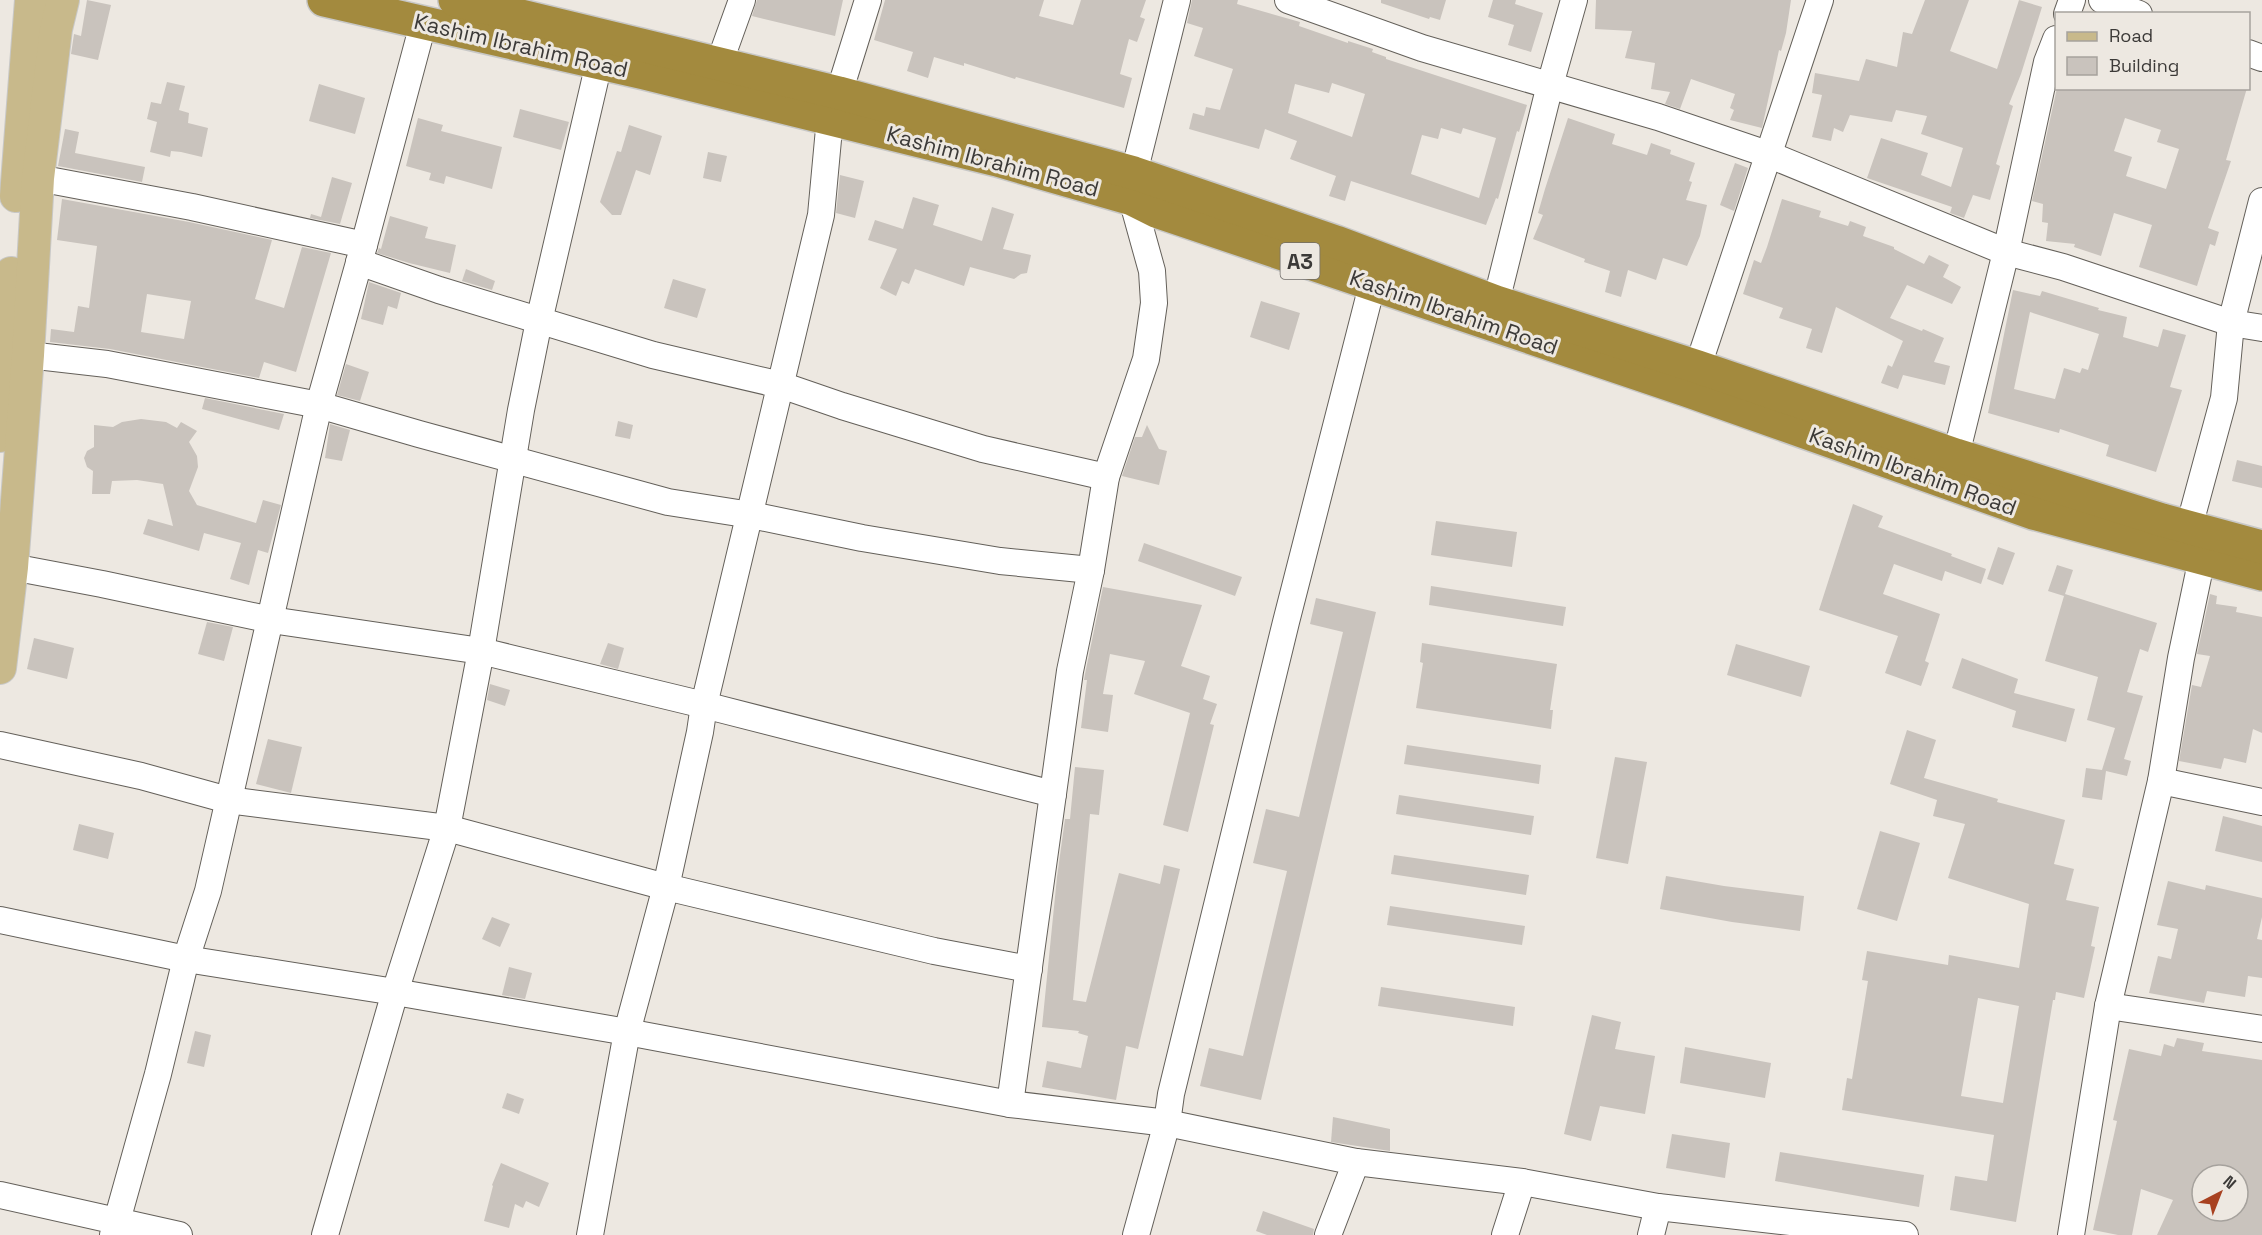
<svg xmlns="http://www.w3.org/2000/svg" width="2262" height="1235" viewBox="0 0 2262 1235" font-family="'Space Grotesk',sans-serif">
<style>
.building{fill:#c9c3bd;fill-rule:evenodd}
.lines{fill:none;stroke-linecap:round;stroke-linejoin:round}
.minor-casing{stroke:#64605a;stroke-width:28}
.major-casing{stroke:#c8c8c7;stroke-width:34}
.highway-casing{stroke:#c8c8c7;stroke-width:36}
.minor{stroke:#fff;stroke-width:26}
.major{stroke:#c8b98b;stroke-width:32}
.highway{stroke:#a38a3e;stroke-width:33}
.labels{text-anchor:middle;dominant-baseline:central;stroke-width:6;stroke-linejoin:round;paint-order:stroke}
.shield{fill:#ede8e1;stroke:#716e6b;stroke-width:1.5}
.shield-label{font-size:21px;font-weight:bold;fill:#3c3a38}
.street-label{font-size:22px;fill:#3c3a38;stroke:#ede8e1}
</style>
<rect width="100%" height="100%" fill="#ede8e1"/>
<!-- building -->
<g class="building">
<polygon points="87,0 111,5 98,60 71,54 74,34 81,36"/>
<polygon points="757,0 843,0 835,36 752,16"/>
<polygon points="885,0 1044,0 1039,16 1073,25 1081,0 1146,0 1140,17 1145,19 1137,42 1129,39 1120,74 1132,78 1124,108 1016,77 1015,79 964,63 964,66 934,57 928,78 907,71 913,52 874,40"/>
<path d="M1192 0H1238L1237 4 1300 22 1299 26 1348 43V41L1373 49 1372 52 1386 57V59L1527 105 1519 132 1517 131 1498 199 1496 198 1486 225 1351 181 1345 201 1329 196 1336 176 1290 159 1297 141 1265 129 1259 149 1189 129 1193 113 1204 116 1206 107 1220 110 1233 69 1194 56 1203 28 1187 23ZM1332 83 1365 94 1352 137 1288 113 1295 84 1329 93ZM1441 128 1461 134 1463 128 1496 138 1479 198 1411 174 1422 135 1438 139Z"/>
<polygon points="1381,0 1446,0 1440,20 1430,17 1429,19 1381,3"/>
<polygon points="1493,0 1516,0 1515,4 1543,13 1531,52 1508,45 1514,25 1488,17"/>
<polygon points="1596,0 1791,0 1786,33 1781,51 1779,50 1762,128 1730,120 1734,110 1730,108 1735,94 1691,79 1680,109 1665,104 1670,92 1651,89 1655,63 1625,58 1632,31 1595,29"/>
<polygon points="1925,0 1969,0 1950,51 1997,69 2019,0 2042,7 2021,74 2009,104 2013,106 1996,164 2000,166 1990,200 1973,195 1964,218 1950,213 1952,207 1867,178 1881,138 1928,153 1921,175 1951,187 1963,148 1921,134 1927,116 1896,110 1892,122 1850,115 1843,132 1834,128 1831,141 1812,137 1822,95 1812,93 1815,73 1859,81 1866,59 1897,67 1903,32 1912,34"/>
<polygon points="167,82 185,86 179,110 189,113 188,123 208,128 202,157 181,152 171,151 170,157 150,152 157,122 147,119 151,102 161,104"/>
<polygon points="319,84 365,98 355,134 309,121"/>
<path d="M2057 88H2247L2226 160 2231 161 2208 228 2219 232 2215 246 2210 244 2197 286 2139 267 2152 225 2114 213 2101 256 2074 247 2075 244 2046 241 2048 223 2042 222 2043 204 2032 201ZM2125 118 2161 130 2157 142 2179 149 2166 189 2126 176 2132 157 2114 151Z"/>
<polygon points="520,109 569,122 561,150 513,137"/>
<polygon points="418,118 443,125 441,131 502,147 492,189 446,176 444,184 429,180 431,173 406,166"/>
<polygon points="1568,118 1615,134 1612,144 1647,155 1651,143 1671,150 1670,154 1695,163 1689,181 1692,182 1686,200 1707,205 1700,236 1687,266 1663,258 1656,280 1628,270 1621,297 1605,292 1610,271 1584,262 1585,259 1533,239 1543,215 1538,213 1545,189"/>
<polygon points="629,125 662,136 650,175 636,170 621,215 612,215 600,202 617,151 621,152"/>
<polygon points="65,129 79,132 75,153 145,167 142,182 58,166"/>
<polygon points="708,152 727,156 721,182 703,178"/>
<polygon points="1735,163 1748,168 1734,211 1720,205"/>
<polygon points="840,175 864,181 855,218 836,213"/>
<polygon points="332,177 352,183 340,224 310,218 311,214 321,217"/>
<polygon points="913,197 939,205 933,225 982,241 992,207 1014,214 1003,249 1031,255 1027,273 1021,274 1014,279 970,267 964,286 915,269 909,284 902,281 896,296 880,288 897,249 868,240 875,220 903,229"/>
<path d="M62 199 189 222 272 240 255 299 284 308 302 247 331 253 296 372 264 362 259 378 110 349 50 342 51 329 74 332 78 306 89 308 97 246 57 240ZM147 294 191 301 184 339 141 332Z"/>
<polygon points="1782,199 1821,211 1819,217 1848,226 1850,221 1866,227 1863,236 1894,247 1894,249 1924,264 1929,255 1949,265 1943,277 1961,287 1952,304 1907,285 1890,318 1922,331 1923,329 1944,338 1934,362 1950,366 1945,385 1903,375 1898,389 1881,383 1888,365 1892,367 1903,341 1836,307 1822,353 1806,348 1812,329 1779,318 1783,308 1743,294 1754,260 1761,263 1767,247"/>
<polygon points="390,216 428,227 425,238 456,245 450,273 409,263 377,253 379,248 381,249"/>
<polygon points="466,269 495,281 492,290 462,281"/>
<polygon points="673,279 706,289 697,318 664,308"/>
<polygon points="369,282 401,293 397,309 388,306 383,325 361,319"/>
<path d="M2013 290 2040 296 2042 291 2099 308 2098 310 2127 317 2123 337 2158 347 2163 329 2186 335 2170 387 2182 390 2156 472 2106 456 2109 445 2060 429 2059 433 1988 413ZM2030 312 2099 334 2088 370 2082 368 2080 373 2064 368 2055 399 2014 389Z"/>
<polygon points="1261,301 1300,313 1289,350 1250,337"/>
<polygon points="346,364 369,372 360,401 337,395"/>
<polygon points="205,398 284,414 279,430 202,409"/>
<polygon points="141,419 166,422 177,428 181,422 197,431 189,442 197,456 198,467 189,491 197,505 256,523 263,500 281,505 268,553 258,550 249,585 230,579 241,543 204,533 199,551 143,534 148,519 173,526 163,484 137,480 112,481 110,494 92,494 93,471 87,467 84,458 87,451 94,447 94,425 113,427 122,422"/>
<polygon points="618,421 633,425 630,439 615,436"/>
<polygon points="330,424 350,430 342,461 325,458"/>
<polygon points="1147,425 1159,449 1167,451 1159,485 1122,476 1135,437 1142,437"/>
<polygon points="2237,460 2262,466 2262,488 2232,481"/>
<polygon points="1853,504 1883,516 1878,527 1952,554 1951,556 1986,569 1981,584 1945,571 1942,581 1894,564 1883,594 1940,614 1925,661 1929,663 1921,686 1885,673 1898,636 1819,610"/>
<polygon points="1436,521 1517,532 1512,567 1431,555"/>
<polygon points="1144,543 1242,577 1235,596 1138,561"/>
<polygon points="1998,547 2015,553 2003,585 1987,579"/>
<polygon points="2057,565 2073,570 2065,594 2157,623 2148,652 2140,649 2127,692 2143,696 2124,759 2131,761 2127,776 2106,771 2102,800 2082,797 2086,768 2102,770 2115,728 2087,720 2098,677 2045,661 2064,596 2048,591"/>
<polygon points="1431,586 1566,607 1563,626 1429,605"/>
<polygon points="1103,587 1202,605 1181,666 1210,676 1203,699 1217,704 1210,724 1214,725 1188,832 1163,825 1190,713 1134,694 1145,661 1110,654 1103,694 1113,695 1108,732 1081,728 1087,680 1084,680 1085,674"/>
<polygon points="2210,594 2217,596 2216,604 2237,607 2236,612 2262,617 2262,733 2253,729 2246,763 2224,758 2221,769 2179,761 2192,685 2201,687 2210,656 2197,654"/>
<polygon points="1316,598 1376,612 1261,1100 1200,1086 1209,1048 1243,1056 1287,871 1253,863 1266,809 1299,817 1343,632 1310,624"/>
<polygon points="207,622 233,627 224,661 198,654"/>
<polygon points="34,638 74,648 67,679 27,669"/>
<polygon points="608,643 624,648 618,669 600,664"/>
<polygon points="1422,643 1557,664 1550,710 1553,710 1551,729 1416,708 1423,663 1420,662"/>
<polygon points="1736,644 1810,666 1801,697 1727,675"/>
<polygon points="1962,658 2018,679 2014,693 2075,709 2066,742 2012,727 2016,711 1952,688"/>
<polygon points="490,684 510,690 505,706 487,700"/>
<path d="M1907 730 1936 740 1924 778 1998 799 1997 802 2065 820 2054 864 2074 869 2066 900 2099 907 2091 946 2095 947 2084 998 2056 992 2055 1000H2053L2016 1222 1950 1210 1955 1176 1987 1181 1994 1135 1842 1110 1847 1078 1852 1079 1868 981 1862 980 1867 951 1948 965 1949 955 2019 968 2029 904 1948 878 1965 824 1933 816 1937 800 1890 784ZM1978 998 2019 1006 2003 1103 1961 1096Z"/>
<polygon points="268,739 302,747 291,793 256,784"/>
<polygon points="1407,745 1541,765 1539,784 1404,764"/>
<polygon points="1615,757 1647,762 1628,864 1596,858"/>
<polygon points="1075,767 1104,770 1099,815 1090,814 1073,1000 1086,1002 1119,873 1160,884 1164,865 1180,869 1138,1049 1126,1046 1116,1100 1042,1087 1047,1061 1081,1068 1088,1036 1078,1033 1079,1031 1042,1027 1057,877 1065,819 1070,819"/>
<polygon points="1399,795 1534,816 1531,835 1396,814"/>
<polygon points="2223,816 2262,826 2262,862 2215,851"/>
<polygon points="79,824 114,833 108,859 73,850"/>
<polygon points="1880,831 1920,843 1897,921 1857,909"/>
<polygon points="1394,855 1529,875 1526,895 1391,874"/>
<polygon points="1666,876 1724,886 1804,896 1800,931 1732,922 1660,909"/>
<polygon points="2168,881 2205,890 2206,885 2262,898 2262,917 2257,939 2262,940 2262,978 2248,976 2245,997 2207,991 2204,1003 2149,993 2158,956 2171,959 2178,929 2157,925"/>
<polygon points="1390,906 1525,926 1522,945 1387,925"/>
<polygon points="492,917 510,924 500,947 482,939"/>
<polygon points="509,967 532,973 525,999 502,995"/>
<polygon points="1381,987 1515,1007 1513,1026 1378,1006"/>
<polygon points="1592,1015 1621,1022 1615,1049 1655,1056 1645,1114 1600,1106 1591,1141 1564,1134"/>
<polygon points="195,1031 211,1035 204,1067 187,1063"/>
<path d="M2177 1038 2204 1043 2202 1051 2262 1060V1235H2157L2173 1200 2141 1189 2132 1235H2118L2093 1230 2117 1121 2113 1120 2129 1049 2161 1056 2164 1044 2174 1047ZM2202 1171 2213 1175H2238V1211H2202Z"/>
<polygon points="1685,1047 1771,1063 1765,1098 1680,1083"/>
<polygon points="507,1093 524,1099 519,1114 502,1108"/>
<polygon points="1333,1117 1390,1129 1390,1151 1331,1142"/>
<polygon points="1672,1134 1730,1143 1725,1178 1666,1168"/>
<polygon points="1780,1152 1924,1175 1919,1207 1775,1181"/>
<polygon points="501,1163 549,1183 539,1207 526,1201 523,1208 515,1204 509,1228 484,1221 493,1186 492,1185"/>
<polygon points="1263,1211 1314,1229 1313,1235 1267,1235 1256,1231"/>
</g>
<g class="lines">
<defs>
<g id="minor">
<polyline points="1288,0 1422,48 1658,117 1770,155 2006,252 2063,267 2231,323 2262,328"/>
<polyline points="2102,0 2139,14"/>
<polyline points="2067,14 2072,0"/>
<polyline points="2248,53 2262,58"/>
<polyline points="719,64 742,0"/>
<polyline points="839,93 868,0"/>
<polyline points="1134,173 1177,0"/>
<polyline points="38,178 192,207 364,245"/>
<polyline points="359,262 439,290 653,355 781,385 842,406 983,449 1106,477"/>
<polyline points="1496,302 1550,85 1574,0"/>
<polyline points="28,355 107,364 319,405 419,434 668,502 751,515 862,538 1000,561 1091,570"/>
<polyline points="1692,384 1820,0"/>
<polyline points="1956,455 2006,252 2047,62 2056,39"/>
<polyline points="2189,527 2224,398 2231,323 2262,201"/>
<polyline points="12,567 102,584 271,620 481,651 704,705 1053,794"/>
<polyline points="0,745 141,776 228,800 447,828 666,887 934,951 1029,969"/>
<polyline points="2161,781 2262,802"/>
<polyline points="0,920 186,959 395,992 627,1032 1010,1104 1167,1123 1356,1162 1522,1182 1658,1207 1905,1235"/>
<polyline points="2108,1006 2262,1029"/>
<polyline points="1010,1104 1070,671 1091,570 1106,477 1146,359 1154,303 1152,271 1132,199"/>
<polyline points="0,1195 179,1235"/>
<polyline points="113,1235 158,1074 186,959 208,891 319,405 364,245 423,24"/>
<polyline points="325,1235 395,992 447,828 481,651 521,410 539,321 599,63"/>
<polyline points="590,1235 627,1032 666,887 700,732 704,705 821,215 830,118"/>
<polyline points="1136,1235 1167,1123 1171,1094 1286,622 1377,266"/>
<polyline points="1328,1235 1356,1162"/>
<polyline points="1505,1235 1522,1182"/>
<polyline points="1651,1235 1658,1207"/>
<polyline points="2071,1235 2108,1006 2161,781 2181,658 2202,558"/>
</g>
<g id="major">
<polyline points="16,196 31,0"/>
<polyline points="0,436 11,273"/>
<polyline points="0,668 12,567 28,355 38,178 56,29 63,0"/>
</g>
<g id="highway">
<polyline points="324,0 644,73 997,160 1132,199 1156,211 1689,391 2033,513 2262,574"/>
<polyline points="455,0 839,93 1134,173 1336,242 1496,302 1698,367 1956,455 2162,520 2262,547"/>
</g>
</defs>
<!-- minor casing -->
<use href="#minor" class="minor-casing"/>
<!-- major casing -->
<use href="#major" class="major-casing"/>
<!-- highway casing -->
<use href="#highway" class="highway-casing"/>
<!-- minor -->
<use href="#minor" class="minor"/>
<!-- major -->
<use href="#major" class="major"/>
<!-- highway -->
<use href="#highway" class="highway"/>
</g>
<g class="labels">
<!-- shield labels -->
<rect class="shield" x="1280.5" y="243" width="39" height="36" rx="4.5"/>
<g class="shield-label">
<text x="1300" y="261">A3</text>
</g>
<!-- street labels -->
<g class="street-label">
<text transform="translate(521 45) rotate(13)">Kashim Ibrahim Road</text>
<text transform="translate(993 161) rotate(15)">Kashim Ibrahim Road</text>
<text transform="translate(1454 312) rotate(19)">Kashim Ibrahim Road</text>
<text transform="translate(1913 471) rotate(20)">Kashim Ibrahim Road</text>
</g>
</g>
<!-- legend -->
<rect x="2055" y="12" width="195" height="78" fill="#ede8e1" stroke="#a6a29d" stroke-width="1.5"/>
<rect x="2067" y="32" width="30" height="9" fill="#c8b98b" stroke="#a6a29d" stroke-width="1.5"/>
<text x="2109" y="42" font-size="18" fill="#3c3a38">Road</text>
<rect x="2067" y="57" width="30" height="18" fill="#c9c3bd" stroke="#a6a29d" stroke-width="1.5"/>
<text x="2109" y="72" font-size="18" fill="#3c3a38">Building</text>
<!-- north arrow -->
<g transform="translate(2220 1193) rotate(42)"><circle r="28" fill="#ede8e1" stroke="#a6a29d" stroke-width="1.5"/>
<path d="M0-4.5L10 22L0 15L-10 22Z" fill="#a84120"/>
<text y="-9" font-size="16" font-weight="bold" text-anchor="middle" fill="#3c3a38">N</text>
</g>
</svg>
